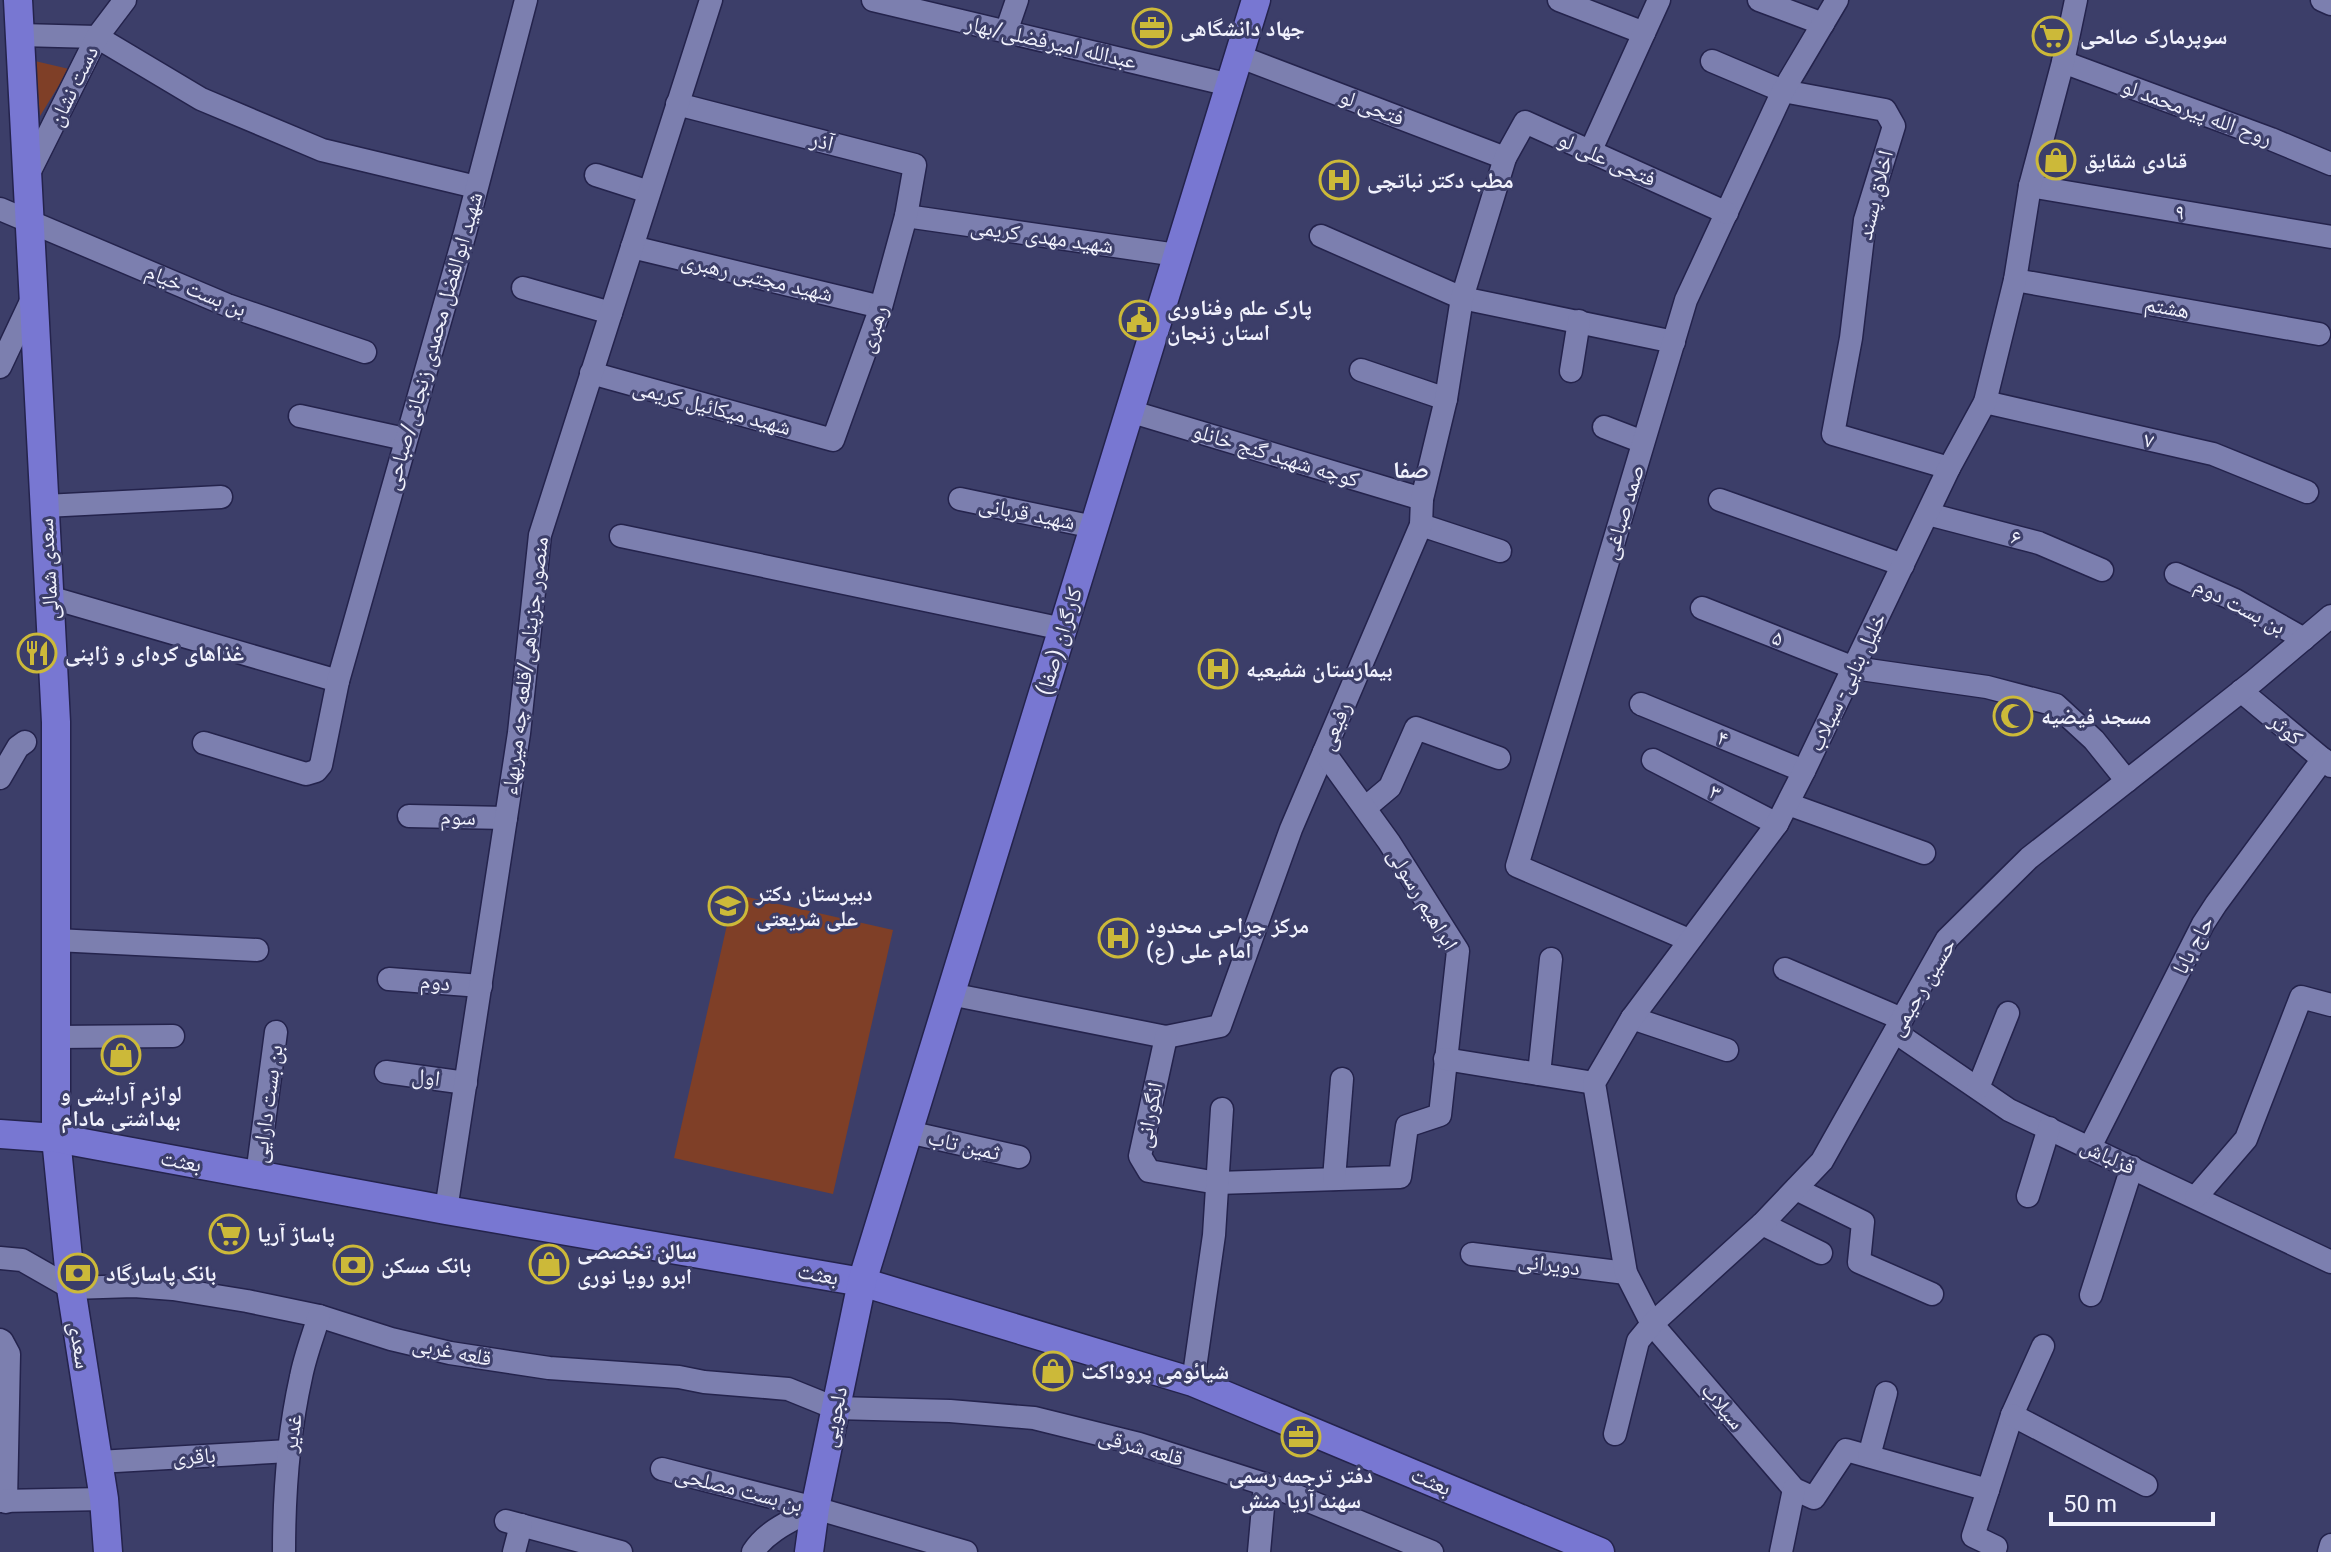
<svg xmlns="http://www.w3.org/2000/svg" width="2331" height="1552" viewBox="0 0 2331 1552" font-family="Roboto,'Noto Naskh Arabic',sans-serif">
<style>
.green{fill:#7f3f27}
.lines{fill:none;stroke-linecap:round;stroke-linejoin:round}
.minor-casing{stroke:#24234c;stroke-width:25}
.major-casing{stroke:#24234c;stroke-width:31}
.minor{stroke:#7c7faf;stroke-width:22}
.major{stroke:#7877d2;stroke-width:28}
.labels{text-anchor:middle;dominant-baseline:central;stroke-width:6;stroke-linejoin:round;paint-order:stroke}
.poi-label{font-size:22px;font-weight:bold;fill:#f1f2fd;stroke:#3c3e69;text-anchor:start}
.street-label{font-size:22px;fill:#f1f2fd;stroke:#3c3e69}
.neighbourhood-label{font-size:24px;font-weight:bold;fill:#f1f2fd;stroke:#3c3e69}
</style>
<rect width="100%" height="100%" fill="#3c3e69"/>
<!-- green -->
<g class="green">
<polygon points="35,61 69,69 40,116"/>
<polygon points="734,894 893,930 833,1194 674,1158"/>
</g>
<g class="lines">
<defs>
<g id="minor">
<polyline points="873,0 1230,85"/>
<polyline points="1559,0 1644,33"/>
<polyline points="1759,0 1823,24"/>
<polyline points="2322,0 2331,4"/>
<polyline points="1006,32 1017,0"/>
<polyline points="20,35 97,37 201,99 322,150 476,187"/>
<polyline points="1238,56 1505,158"/>
<polyline points="1712,61 1783,91 1885,110 1894,126 1865,220 1851,338 1833,434 1949,468"/>
<polyline points="2063,62 2271,139 2331,164"/>
<polyline points="1590,152 1659,0"/>
<polyline points="28,175 97,37 125,0"/>
<polyline points="596,175 649,192"/>
<polyline points="2030,186 2331,237"/>
<polyline points="0,209 227,305 365,352"/>
<polyline points="906,216 1177,255"/>
<polyline points="1321,236 1462,298 1674,342"/>
<polyline points="632,247 881,307"/>
<polyline points="2015,280 2319,334"/>
<polyline points="523,288 611,313"/>
<polyline points="0,367 33,297"/>
<polyline points="1361,370 1446,399"/>
<polyline points="1571,371 1579,321"/>
<polyline points="591,373 833,440 881,307 906,216 915,165 677,104"/>
<polyline points="1985,402 2213,454 2307,492"/>
<polyline points="1129,411 1422,499"/>
<polyline points="300,416 405,439"/>
<polyline points="1604,427 1643,442"/>
<polyline points="960,499 1094,527"/>
<polyline points="1720,500 1903,565"/>
<polyline points="45,506 221,497"/>
<polyline points="1928,514 2039,543 2102,570"/>
<polyline points="1421,525 1500,551"/>
<polyline points="621,536 1063,629"/>
<polyline points="2176,574 2235,600 2304,639"/>
<polyline points="49,597 338,681"/>
<polyline points="1702,608 1854,668 1987,687 2056,705 2094,740 2127,781"/>
<polyline points="2241,691 2331,766"/>
<polyline points="1641,704 1804,771"/>
<polyline points="204,743 306,774 316,771 321,765 338,681 465,233 526,0"/>
<polyline points="1653,760 1777,824"/>
<polyline points="0,778 18,747 25,742"/>
<polyline points="1788,804 1924,853"/>
<polyline points="1365,808 1390,787 1416,728 1499,758"/>
<polyline points="409,816 506,818"/>
<polyline points="56,940 257,950"/>
<polyline points="1689,940 1517,866 1686,300 1783,91 1837,0"/>
<polyline points="1785,969 1902,1019"/>
<polyline points="389,979 481,986"/>
<polyline points="950,994 1166,1037 1220,1026 1291,829 1421,525 1422,499 1446,399 1462,298 1505,158 1525,122 1727,213"/>
<polyline points="1632,1018 1727,1050"/>
<polyline points="1895,1032 2009,1110 2331,1262"/>
<polyline points="56,1037 173,1036"/>
<polyline points="1166,1037 1140,1156 1149,1171 1217,1183 1400,1177 1407,1126 1440,1115 1458,951 1389,842 1324,752"/>
<polyline points="1445,1059 1594,1083"/>
<polyline points="386,1072 466,1083"/>
<polyline points="1539,1074 1551,959"/>
<polyline points="1978,1088 2008,1013"/>
<polyline points="908,1132 1019,1157"/>
<polyline points="2090,1147 2203,924 2216,904 2323,759"/>
<polyline points="257,1175 276,1032"/>
<polyline points="1334,1179 1342,1079"/>
<polyline points="1796,1189 1863,1222 1859,1262 1932,1294"/>
<polyline points="2028,1196 2049,1128"/>
<polyline points="2196,1197 2246,1139 2301,997 2331,1005"/>
<polyline points="446,1210 519,733 540,535 711,0"/>
<polyline points="1762,1224 1821,1253"/>
<polyline points="1472,1254 1626,1273"/>
<polyline points="0,1258 22,1260 71,1288 134,1286 173,1289 247,1301 319,1316 391,1339 450,1353 549,1368 679,1377 704,1382 788,1389 835,1408 950,1411 1034,1418 1139,1444 1280,1489 1432,1552"/>
<polyline points="2091,1295 2132,1167"/>
<polyline points="0,1340 2,1341 9,1354 6,1502"/>
<polyline points="2043,1346 2012,1415 1988,1490 1846,1450 1814,1498 1794,1489 1652,1324 1626,1273 1594,1083 1632,1018 1777,824 1804,771 1949,468 1985,402 2015,280 2030,186 2063,62 2076,0"/>
<polyline points="1193,1382 1214,1235 1222,1109"/>
<polyline points="2012,1415 2146,1485"/>
<polyline points="1615,1434 1638,1341 1652,1324 1762,1224 1822,1161 1947,939 2029,858 2254,681 2331,616"/>
<polyline points="1869,1456 1886,1393"/>
<polyline points="98,1462 289,1451"/>
<polyline points="662,1469 815,1508 966,1552"/>
<polyline points="1988,1490 1973,1536 1996,1547"/>
<polyline points="0,1501 104,1499"/>
<polyline points="506,1521 621,1552"/>
<path d="M284 1552C284 1493 288 1435 301 1377 305 1356 313 1336 319 1316"/>
<polyline points="514,1552 521,1525"/>
<path d="M753 1552C767 1530 793 1520 815 1508"/>
<polyline points="1259,1552 1265,1485"/>
<polyline points="1781,1552 1794,1489"/>
<polyline points="2329,1552 2331,1545"/>
</g>
<g id="major">
<polyline points="18,0 56,722 56,1138 71,1288 104,1499 108,1552"/>
<polyline points="0,1134 56,1138 446,1210 862,1282 1193,1382 1600,1552"/>
<polyline points="809,1552 815,1508 862,1282 1256,0"/>
</g>
</defs>
<!-- minor casing -->
<use href="#minor" class="minor-casing"/>
<!-- major casing -->
<use href="#major" class="major-casing"/>
<!-- minor -->
<use href="#minor" class="minor"/>
<!-- major -->
<use href="#major" class="major"/>
</g>
<!-- icons -->
<defs>
<symbol id="office-ring" viewBox="-11 -11 22 22"><circle r="9.5" fill="#3c3e69" stroke="#ccb939" stroke-width="1.5"/><path d="M-6-3h4V-5.5h4V-3h4V5H-6ZM-1-4.5V-3h2v-1.5ZM-6 0V1H6V0Z" fill="#ccb939"/></symbol>
<symbol id="supermarket-ring" viewBox="-11 -11 22 22"><circle r="9.5" fill="#3c3e69" stroke="#ccb939" stroke-width="1.5"/><path d="M-6-5.5h2.5l.6 2H6L4.5 2H-2.5L-4.4-4H-6ZM-1.5 3.2a1.3 1.3 0 1 0 .1 0ZM3 3.2a1.3 1.3 0 1 0 .1 0Z" fill="#ccb939"/></symbol>
<symbol id="shop-ring" viewBox="-11 -11 22 22"><circle r="9.5" fill="#3c3e69" stroke="#ccb939" stroke-width="1.5"/><path d="M-5-2.5h2.3a2.7 3.5 0 0 1 5.4 0H5L5.5 6h-11ZM-1.5-2.5h3a1.5 2.3 0 0 0-3 0Z" fill="#ccb939"/></symbol>
<symbol id="hospital-ring" viewBox="-11 -11 22 22"><circle r="9.5" fill="#3c3e69" stroke="#ccb939" stroke-width="1.5"/><path d="M-5-5h3v3.5h4V-5h3V5h-3V1.5h-4V5h-3Z" fill="#ccb939"/></symbol>
<symbol id="civic-ring" viewBox="-11 -11 22 22"><circle r="9.5" fill="#3c3e69" stroke="#ccb939" stroke-width="1.5"/><path d="M-.6-6.5H3V-4.5H.6V-3L4-1V1h2V6H-6V1h2V-1L-.6-3ZM-1.2 2.5V6h2.4V2.5Z" fill="#ccb939"/></symbol>
<symbol id="restaurant-ring" viewBox="-11 -11 22 22"><circle r="9.5" fill="#3c3e69" stroke="#ccb939" stroke-width="1.5"/><path d="M-5-6h1v4h1v-4h1v4h1v-4h1v5L-1.5 .5V6h-2V.5L-5-1ZM5-6V6H3V1.5H1.5Q1.5-4 5-6Z" fill="#ccb939"/></symbol>
<symbol id="mosque-ring" viewBox="-11 -11 22 22"><circle r="9.5" fill="#3c3e69" stroke="#ccb939" stroke-width="1.5"/><path d="M3.5-4.9A6 6 0 1 0 3.5 4.9A5 5 0 1 1 3.5-4.9Z" fill="#ccb939"/></symbol>
<symbol id="school-ring" viewBox="-11 -11 22 22"><circle r="9.5" fill="#3c3e69" stroke="#ccb939" stroke-width="1.5"/><path d="M0-5L7-2L0 1L-7-2ZM-4 1L0 2.5L4 1V4Q0 6-4 4Z" fill="#ccb939"/></symbol>
<symbol id="bank-ring" viewBox="-11 -11 22 22"><circle r="9.5" fill="#3c3e69" stroke="#ccb939" stroke-width="1.5"/><path d="M-6-4H6V4H-6ZM0-2.3a2.3 2.3 0 1 0 0 4.6a2.3 2.3 0 1 0 0-4.6Z" fill="#ccb939"/></symbol>
</defs>
<g fill-rule="evenodd">
<use href="#office-ring" x="1130" y="6" width="44" height="44"/>
<use href="#supermarket-ring" x="2030" y="14" width="44" height="44"/>
<use href="#shop-ring" x="2034" y="138" width="44" height="44"/>
<use href="#hospital-ring" x="1317" y="158" width="44" height="44"/>
<use href="#civic-ring" x="1117" y="298" width="44" height="44"/>
<use href="#restaurant-ring" x="15" y="631" width="44" height="44"/>
<use href="#hospital-ring" x="1196" y="647" width="44" height="44"/>
<use href="#mosque-ring" x="1991" y="694" width="44" height="44"/>
<use href="#school-ring" x="706" y="884" width="44" height="44"/>
<use href="#hospital-ring" x="1096" y="916" width="44" height="44"/>
<use href="#shop-ring" x="99" y="1033" width="44" height="44"/>
<use href="#supermarket-ring" x="207" y="1212" width="44" height="44"/>
<use href="#shop-ring" x="527" y="1242" width="44" height="44"/>
<use href="#bank-ring" x="331" y="1243" width="44" height="44"/>
<use href="#bank-ring" x="56" y="1251" width="44" height="44"/>
<use href="#shop-ring" x="1031" y="1349" width="44" height="44"/>
<use href="#office-ring" x="1279" y="1415" width="44" height="44"/>
</g>
<g class="labels">
<!-- poi labels -->
<g class="poi-label">
<text x="1180" y="28">جهاد دانشگاهی</text>
<text x="2080" y="36">سوپرمارک صالحی</text>
<text x="2084" y="160">قنادی شقایق</text>
<text x="1367" y="180">مطب دکتر نباتچی</text>
<text x="1167" y="307">پارک علم وفناوری<tspan x="1167" dy="25">استان زنجان</tspan></text>
<text x="65" y="653">غذاهای کره‌ای و ژاپنی</text>
<text x="1246" y="669">بیمارستان شفیعیه</text>
<text x="2041" y="716">مسجد فیضیه</text>
<text x="756" y="893">دبیرستان دکتر<tspan x="756" dy="25">علی شریعتی</tspan></text>
<text x="1146" y="925">مرکز جراحی محدود<tspan x="1146" dy="25">امام علی (ع)</tspan></text>
<text x="121" y="1093" text-anchor="middle">لوازم آرایشی و<tspan x="121" dy="25">بهداشتی مادام</tspan></text>
<text x="257" y="1234">پاساژ آریا</text>
<text x="577" y="1251">سالن تخصصی<tspan x="577" dy="25">ابرو رویا نوری</tspan></text>
<text x="381" y="1265">بانک مسکن</text>
<text x="106" y="1273">بانک پاسارگاد</text>
<text x="1081" y="1371">شیائومی پروداکت</text>
<text x="1301" y="1475" text-anchor="middle">دفتر ترجمه رسمی<tspan x="1301" dy="25">سهند آریا منش</tspan></text>
</g>
<!-- street labels -->
<g class="street-label">
<text transform="translate(1051 42) rotate(13)">عبدالله امیرفضلی/بهار</text>
<text transform="translate(73 86) rotate(-64)">دست نشان</text>
<text transform="translate(1372 107) rotate(21)">فتحی لو</text>
<text transform="translate(2197 112) rotate(20)">روح الله پیرمحمد لو</text>
<text transform="translate(822 141) rotate(14)">آذر</text>
<text transform="translate(1607 159) rotate(24)">فتحی علی لو</text>
<text transform="translate(1875 195) rotate(-76)">اخلاق پسند</text>
<text transform="translate(2180 212) rotate(10)">۹</text>
<text transform="translate(1042 236) rotate(8)">شهید مهدی کریمی</text>
<text transform="translate(757 277) rotate(13)">شهید مجتبی رهبری</text>
<text transform="translate(196 290) rotate(22)">بن بست خیام</text>
<text transform="translate(2167 307) rotate(10)">هشتم</text>
<text transform="translate(873 329) rotate(-71)">رهبری</text>
<text transform="translate(433 341) rotate(-74)">شهید ابوالفضل محمدی زنجانی/صباحی</text>
<text transform="translate(712 407) rotate(15)">شهید میکائیل کریمی</text>
<text transform="translate(2149 440) rotate(13)">۷</text>
<text transform="translate(1276 455) rotate(17)">کوچه شهید گنج خانلو</text>
<text transform="translate(1623 512) rotate(-73)">صمد صباغی</text>
<text transform="translate(1027 513) rotate(11)">شهید قربانی</text>
<text transform="translate(2016 537) rotate(14)">۶</text>
<text transform="translate(48 569) rotate(-93)">سعدی شمالی</text>
<text transform="translate(2240 606) rotate(27)">بن بست دوم</text>
<text transform="translate(1778 638) rotate(22)">۵</text>
<text transform="translate(1059 641) rotate(-73)">کارگران (صفا)</text>
<text transform="translate(525 666) rotate(-83)">منصور جزپناهی/قلعه چه میربهاء</text>
<text transform="translate(1847 682) rotate(-64)">خلیل بنایی- سیلاب</text>
<text transform="translate(1335 726) rotate(-67)">رفیعی</text>
<text transform="translate(2286 729) rotate(40)">کوثر</text>
<text transform="translate(1723 738) rotate(22)">۴</text>
<text transform="translate(1715 792) rotate(27)">۳</text>
<text transform="translate(458 817) rotate(1)">سوم</text>
<text transform="translate(1423 899) rotate(59)">ابراهیم رسولی</text>
<text transform="translate(2193 945) rotate(-62)">حاج بابا</text>
<text transform="translate(435 982) rotate(4)">دوم</text>
<text transform="translate(1922 987) rotate(-59)">حسین رحیمی</text>
<text transform="translate(426 1077) rotate(7)">اول</text>
<text transform="translate(267 1104) rotate(-82)">بن بست دارایی</text>
<text transform="translate(1149 1115) rotate(-79)">انگورانی</text>
<text transform="translate(964 1145) rotate(13)">ثمین تاب</text>
<text transform="translate(2108 1156) rotate(25)">قزلباش</text>
<text transform="translate(181 1161) rotate(10)">بعثت</text>
<text transform="translate(1549 1264) rotate(7)">دویرانی</text>
<text transform="translate(818 1274) rotate(10)">بعثت</text>
<text transform="translate(80 1345) rotate(81)">سعدی</text>
<text transform="translate(452 1351) rotate(11)">قلعه غربی</text>
<text transform="translate(1723 1406) rotate(50)">سیلاب</text>
<text transform="translate(834 1417) rotate(-79)">دلجویی</text>
<text transform="translate(292 1433) rotate(-82)">غدیر</text>
<text transform="translate(1141 1447) rotate(16)">قلعه شرقی</text>
<text transform="translate(194 1456) rotate(-3)">باقری</text>
<text transform="translate(1431 1481) rotate(23)">بعثت</text>
<text transform="translate(739 1489) rotate(14)">بن بست مصلحی</text>
</g>
<!-- neighbourhood labels -->
<g class="neighbourhood-label">
<text x="1411" y="470">صفا</text>
</g>
</g>
<!-- scale -->
<path d="M2051 1512v12h162v-12" fill="none" stroke="#f1f2fd" stroke-width="4"/>
<text x="2063" y="1512" font-size="24" fill="#f1f2fd" stroke="#3c3e69" stroke-width="6" paint-order="stroke">50 m</text>
</svg>
